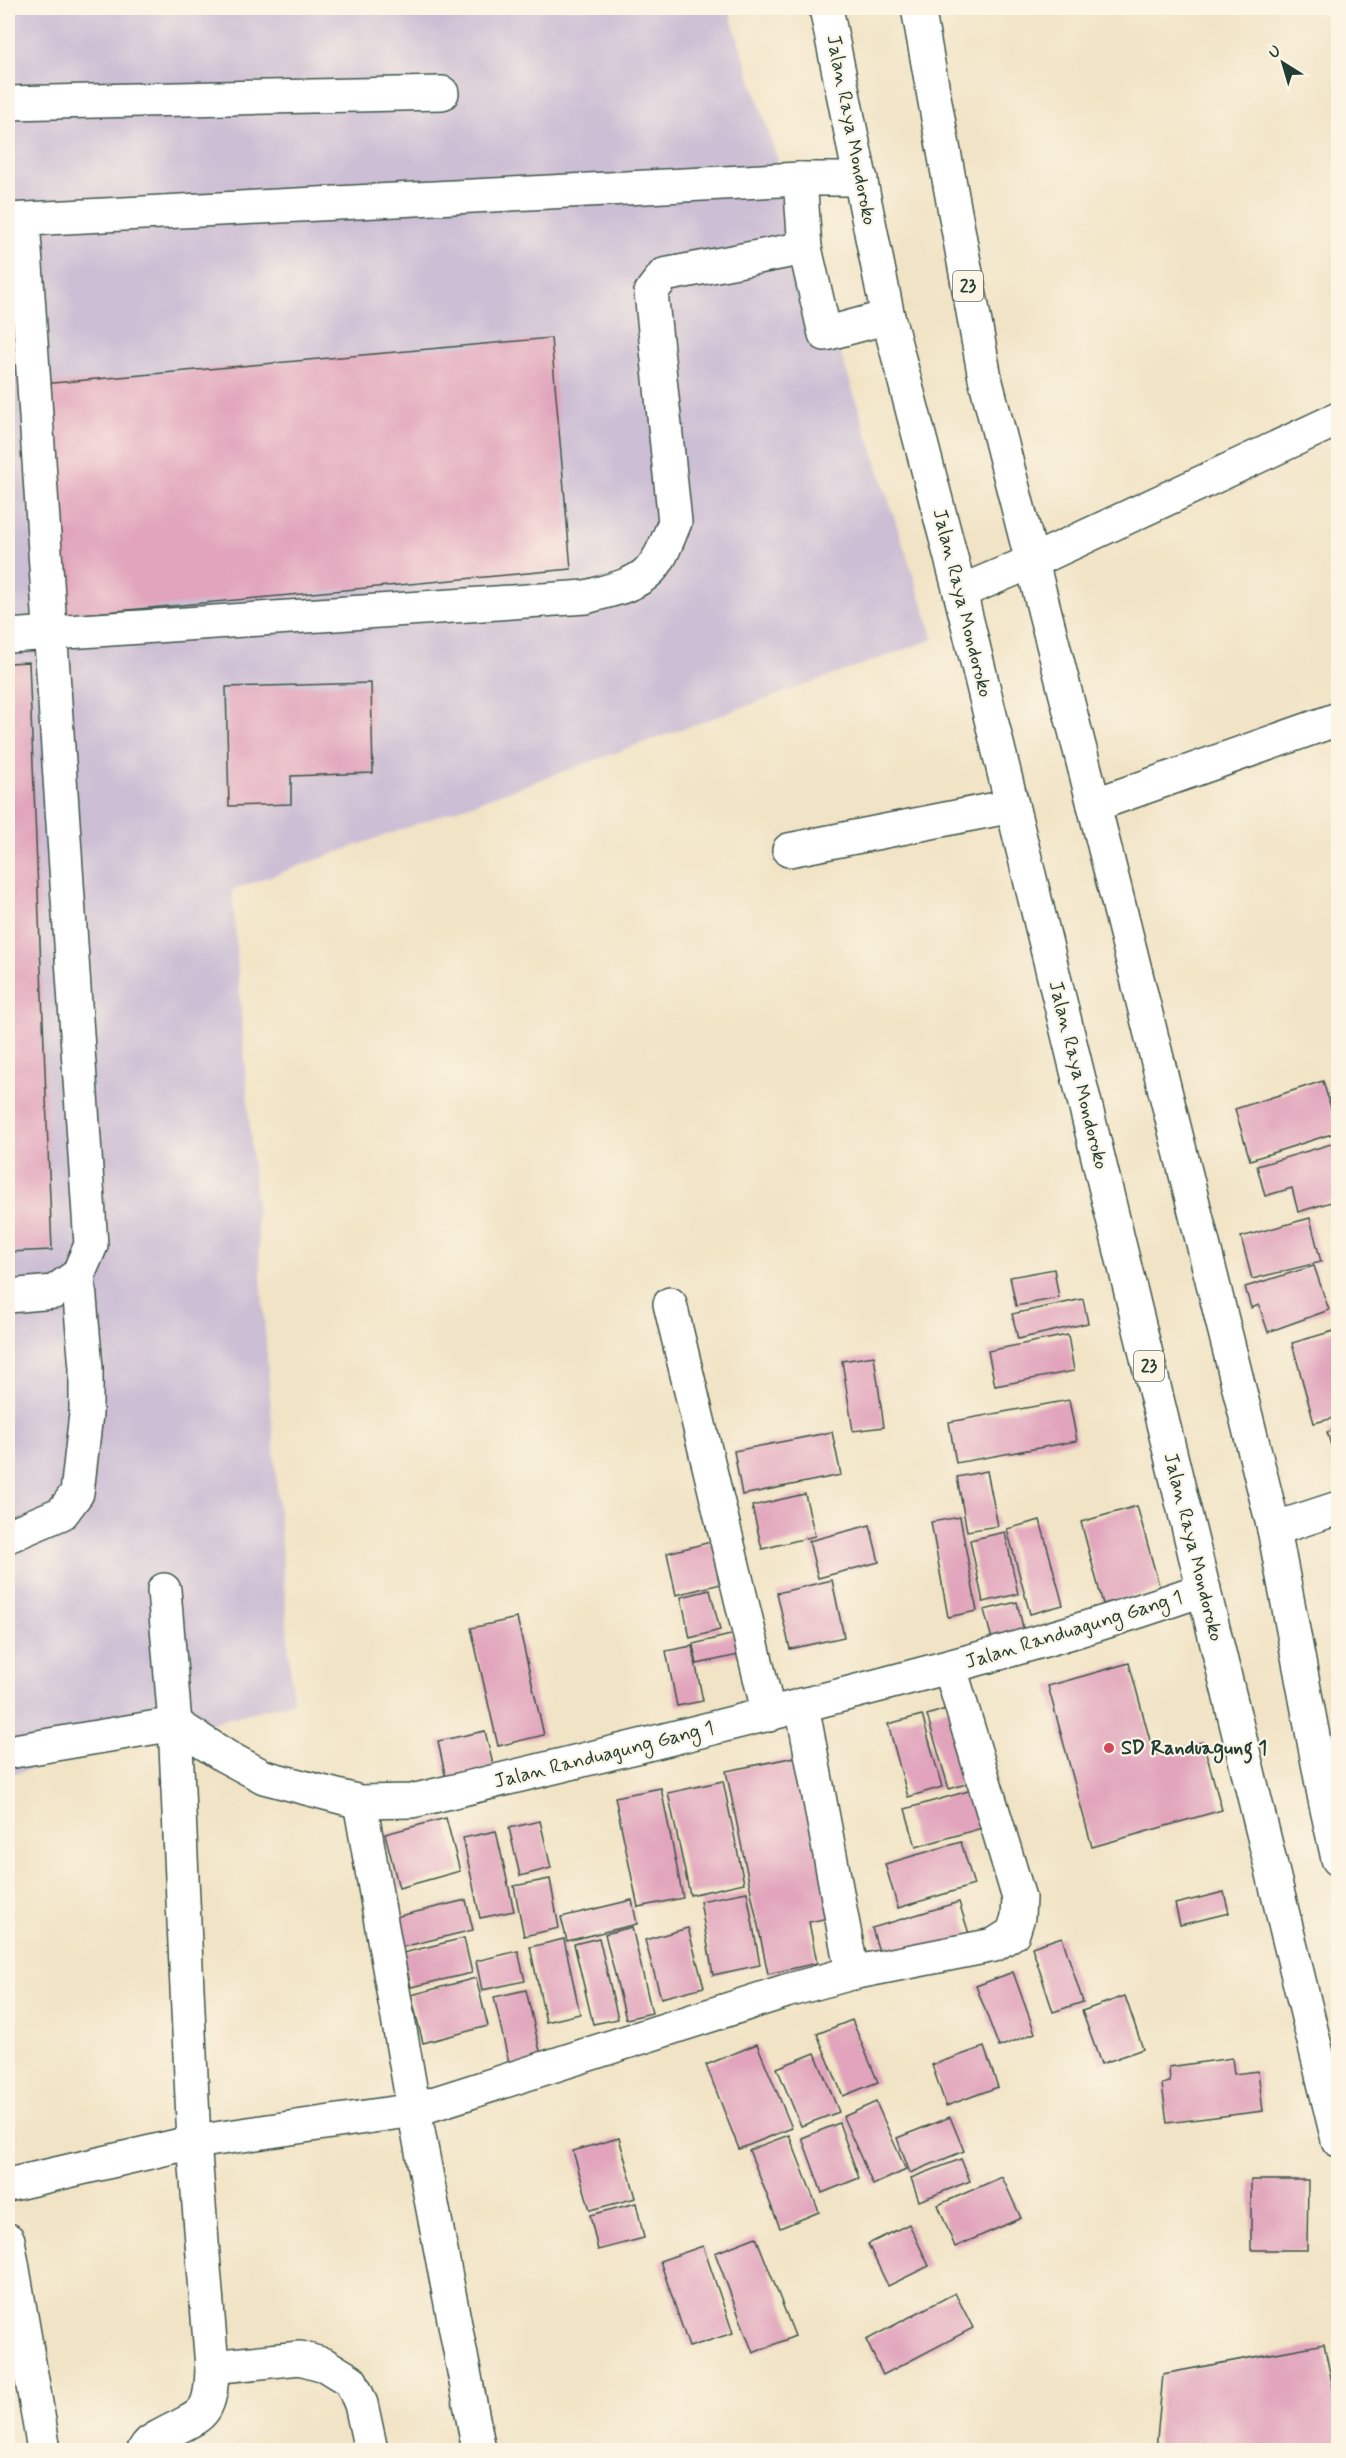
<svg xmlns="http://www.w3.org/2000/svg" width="1346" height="2458" viewBox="0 0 1346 2458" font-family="Mynerve,sans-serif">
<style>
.industrial{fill:#ccbed4}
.building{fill:#e1a4bc}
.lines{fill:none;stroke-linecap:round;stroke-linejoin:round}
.minor-casing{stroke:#3e564a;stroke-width:36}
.highway-casing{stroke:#3e564a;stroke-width:36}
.minor{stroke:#fff;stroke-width:33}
.highway{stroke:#fff;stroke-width:33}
.poi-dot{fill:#d1495b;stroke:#fcf5e5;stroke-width:2}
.labels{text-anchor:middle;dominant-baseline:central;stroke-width:4.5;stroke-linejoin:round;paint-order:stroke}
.shield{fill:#fcf5e5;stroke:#617469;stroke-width:1.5}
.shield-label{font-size:18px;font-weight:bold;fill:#1f3d34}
.street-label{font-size:20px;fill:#1f3d34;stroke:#fcf5e5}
.poi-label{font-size:20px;font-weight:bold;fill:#1f3d34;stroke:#fcf5e5;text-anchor:start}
</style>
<rect width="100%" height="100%" fill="#fcf5e5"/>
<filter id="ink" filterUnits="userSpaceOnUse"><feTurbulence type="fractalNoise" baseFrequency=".0167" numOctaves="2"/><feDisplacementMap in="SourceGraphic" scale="12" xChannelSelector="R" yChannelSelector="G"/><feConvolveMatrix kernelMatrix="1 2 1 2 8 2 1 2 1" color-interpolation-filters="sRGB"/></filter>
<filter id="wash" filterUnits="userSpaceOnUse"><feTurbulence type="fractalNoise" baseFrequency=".008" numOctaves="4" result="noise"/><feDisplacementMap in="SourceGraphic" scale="24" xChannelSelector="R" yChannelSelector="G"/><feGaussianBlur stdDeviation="1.35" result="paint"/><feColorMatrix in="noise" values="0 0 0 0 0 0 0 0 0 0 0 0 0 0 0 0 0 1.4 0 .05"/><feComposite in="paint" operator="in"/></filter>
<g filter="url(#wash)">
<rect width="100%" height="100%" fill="#f1e3c5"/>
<!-- industrial -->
<polygon class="industrial" points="8,8 728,8 934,639 232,890 293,1702 8,1775"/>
<g id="blocks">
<!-- building -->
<g class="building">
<polygon points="551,338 571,569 62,616 42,384"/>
<polygon points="29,662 52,1250 8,1252 8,663"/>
<polygon points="371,683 373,773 291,776 291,804 229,806 226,687"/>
<polygon points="1323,1081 1338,1132 1250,1160 1235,1109"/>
<polygon points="1338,1142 1338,1200 1298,1212 1292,1188 1265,1196 1257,1166"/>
<polygon points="1310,1218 1321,1262 1252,1279 1241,1237"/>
<polygon points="1314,1266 1329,1310 1268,1332 1259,1305 1251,1308 1245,1287"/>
<polygon points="1054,1269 1059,1298 1016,1306 1010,1277"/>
<polygon points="1083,1299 1088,1323 1018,1339 1012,1314"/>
<polygon points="1337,1330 1338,1417 1314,1423 1292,1343"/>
<polygon points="1068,1335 1074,1371 995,1386 988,1351"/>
<polygon points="874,1356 884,1427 853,1431 842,1361"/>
<polygon points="1069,1400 1077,1441 956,1463 949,1422"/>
<polygon points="1338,1429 1338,1469 1327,1432"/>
<polygon points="832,1432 841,1475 742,1495 734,1451"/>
<polygon points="987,1471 998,1526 967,1531 957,1477"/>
<polygon points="805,1494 815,1536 762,1549 752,1506"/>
<polygon points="1137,1506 1160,1589 1103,1604 1081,1522"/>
<polygon points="960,1517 977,1611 948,1617 931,1522"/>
<polygon points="1040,1520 1063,1605 1030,1614 1007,1529"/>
<polygon points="870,1525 879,1562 818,1578 809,1541"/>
<polygon points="1005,1532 1018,1594 983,1602 970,1540"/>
<polygon points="719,1540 729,1582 676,1595 667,1553"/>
<polygon points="832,1580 844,1637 790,1649 777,1593"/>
<polygon points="710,1590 720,1630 690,1638 681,1597"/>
<polygon points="1017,1602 1025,1636 993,1643 984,1610"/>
<polygon points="517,1618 544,1735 498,1746 471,1628"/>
<polygon points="739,1633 743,1654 697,1664 693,1644"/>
<polygon points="692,1646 703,1701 677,1706 666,1651"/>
<polygon points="1129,1663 1154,1755 1203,1742 1222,1810 1092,1847 1048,1686"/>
<polygon points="958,1705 980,1780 949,1789 927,1715"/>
<polygon points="922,1715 942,1787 908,1797 888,1724"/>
<polygon points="485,1731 494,1769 446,1779 438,1741"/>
<polygon points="800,1756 833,1917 809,1922 817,1963 768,1974 726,1771"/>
<polygon points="723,1781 744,1883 690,1895 668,1793"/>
<polygon points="661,1788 683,1898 638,1907 615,1797"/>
<polygon points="972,1790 982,1828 916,1847 905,1809"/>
<polygon points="446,1818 460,1871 399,1888 385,1834"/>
<polygon points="540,1821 551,1868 520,1876 509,1828"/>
<polygon points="496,1831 514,1911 480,1918 463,1838"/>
<polygon points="961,1842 974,1885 898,1908 885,1864"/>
<polygon points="550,1879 559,1928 524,1936 514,1886"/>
<polygon points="747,1892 760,1965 713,1975 700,1901"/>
<polygon points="1224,1892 1229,1913 1180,1925 1175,1904"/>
<polygon points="466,1900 473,1930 402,1947 395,1917"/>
<polygon points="632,1900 637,1924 567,1941 561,1917"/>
<polygon points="959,1902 970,1937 882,1962 872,1928"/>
<polygon points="632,1927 652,2013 626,2019 605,1934"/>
<polygon points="688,1928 704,1987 661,1998 645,1940"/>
<polygon points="1062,1937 1083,2002 1053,2012 1032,1947"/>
<polygon points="464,1938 472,1973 411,1987 403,1953"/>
<polygon points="599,1938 618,2019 593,2024 574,1944"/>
<polygon points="564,1939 580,2014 546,2022 530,1947"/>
<polygon points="518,1951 525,1981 482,1990 476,1961"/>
<polygon points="1013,1972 1035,2033 999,2047 976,1986"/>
<polygon points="476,1978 488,2026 423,2043 411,1995"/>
<polygon points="526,1990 542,2060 510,2068 494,1997"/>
<polygon points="1125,1996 1143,2049 1101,2064 1082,2011"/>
<polygon points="852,2020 878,2082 843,2096 817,2034"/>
<polygon points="757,2044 792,2128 739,2149 706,2065"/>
<polygon points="984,2047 998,2087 946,2106 932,2065"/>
<polygon points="815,2053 839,2112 801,2126 777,2068"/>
<polygon points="1232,2058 1234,2074 1258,2071 1263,2111 1167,2123 1162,2084 1170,2082 1169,2067"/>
<polygon points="876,2102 906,2170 873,2185 843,2117"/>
<polygon points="950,2117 964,2151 910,2173 897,2138"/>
<polygon points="839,2123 859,2178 822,2193 802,2138"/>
<polygon points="789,2135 819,2212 780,2228 749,2150"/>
<polygon points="619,2138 636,2198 590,2210 573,2151"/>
<polygon points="961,2159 970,2181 919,2201 911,2178"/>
<polygon points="1002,2177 1021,2218 955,2247 938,2205"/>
<polygon points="1251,2180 1308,2180 1307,2250 1251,2250"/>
<polygon points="636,2203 644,2238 598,2250 590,2215"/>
<polygon points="909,2224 929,2266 888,2286 868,2244"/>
<polygon points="756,2237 795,2336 753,2353 715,2253"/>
<polygon points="703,2246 733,2333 689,2347 660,2261"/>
<polygon points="955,2293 973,2328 883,2375 866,2340"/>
<polygon points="1324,2344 1338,2412 1338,2450 1156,2450 1163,2374"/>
</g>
</g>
</g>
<g filter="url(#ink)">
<use href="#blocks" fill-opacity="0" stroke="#3e564a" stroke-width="1.5"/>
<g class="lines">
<defs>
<g id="minor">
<polyline points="8,103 442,93"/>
<polyline points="800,179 805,248 825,334 888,317"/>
<polyline points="8,220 800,179 861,179"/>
<polyline points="960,592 1031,562 1338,419"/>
<path d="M8 636 586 597C606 591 632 587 648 572 661 561 668 538 675 522L651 292 664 275 805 248"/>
<polyline points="1094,805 1338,719"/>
<polyline points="789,850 1012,806"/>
<polyline points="8,1296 54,1292 78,1275 91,1245 23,220"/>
<polyline points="670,1304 769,1715"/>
<polyline points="1274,1529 1338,1508"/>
<polyline points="8,1536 62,1513 77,1493 86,1414 86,1368 78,1275"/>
<polyline points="802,1705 852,1973"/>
<path d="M8 1752 175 1724 225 1756 264 1777 360 1802 412 1801C542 1770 673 1739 803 1705 938 1670 1072 1636 1204 1589"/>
<polyline points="360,1802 414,2110 479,2450"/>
<polyline points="8,2185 194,2142 414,2110 786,1991 852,1973 994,1945 1013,1933 1018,1917 1019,1898 950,1668"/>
<polyline points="8,2240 44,2450"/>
<polyline points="212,2367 300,2358 325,2365 351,2381 361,2404 371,2450"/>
<path d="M144 2450C148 2443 150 2442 157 2438 199 2414 211 2422 212 2367L194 2142 175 1724 164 1590"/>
</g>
<g id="highway">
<polyline points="826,8 888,317 960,592 1338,2140"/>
<polyline points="918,8 985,378 1094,805 1274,1529 1325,1800 1338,1859"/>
</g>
</defs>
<!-- minor casing -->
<use href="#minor" class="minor-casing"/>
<!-- highway casing -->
<use href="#highway" class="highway-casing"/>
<!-- minor -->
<use href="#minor" class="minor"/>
<!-- highway -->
<use href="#highway" class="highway"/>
</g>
</g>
<!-- markers -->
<circle class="poi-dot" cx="1109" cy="1748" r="6"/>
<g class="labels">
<!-- shield labels -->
<g class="shield">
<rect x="953" y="271" width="30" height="30" rx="4.5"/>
<rect x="1134" y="1351" width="30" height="30" rx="4.5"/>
</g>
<g class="shield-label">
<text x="968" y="286">23</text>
<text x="1149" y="1366">23</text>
</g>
<!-- street labels -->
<g class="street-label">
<text transform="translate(851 130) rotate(79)">Jalan Raya Mondoroko</text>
<text transform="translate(962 603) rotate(76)">Jalan Raya Mondoroko</text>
<text transform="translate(1078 1075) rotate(76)">Jalan Raya Mondoroko</text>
<text transform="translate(1193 1547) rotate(76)">Jalan Raya Mondoroko</text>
<text transform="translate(1074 1630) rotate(-17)">Jalan Randuagung Gang 1</text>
<text transform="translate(604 1755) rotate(-14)">Jalan Randuagung Gang 1</text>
</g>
<!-- poi labels -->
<g class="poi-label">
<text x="1121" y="1748">SD Randuagung 1</text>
</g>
</g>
<!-- margin -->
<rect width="1346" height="2458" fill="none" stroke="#fcf5e5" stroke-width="30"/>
<!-- north arrow -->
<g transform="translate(1283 63) rotate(323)" stroke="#fcf5e5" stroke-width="4.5" paint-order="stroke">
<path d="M0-4.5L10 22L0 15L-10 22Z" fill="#1f3d34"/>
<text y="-9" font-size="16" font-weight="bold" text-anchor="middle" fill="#1f3d34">U</text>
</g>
</svg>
